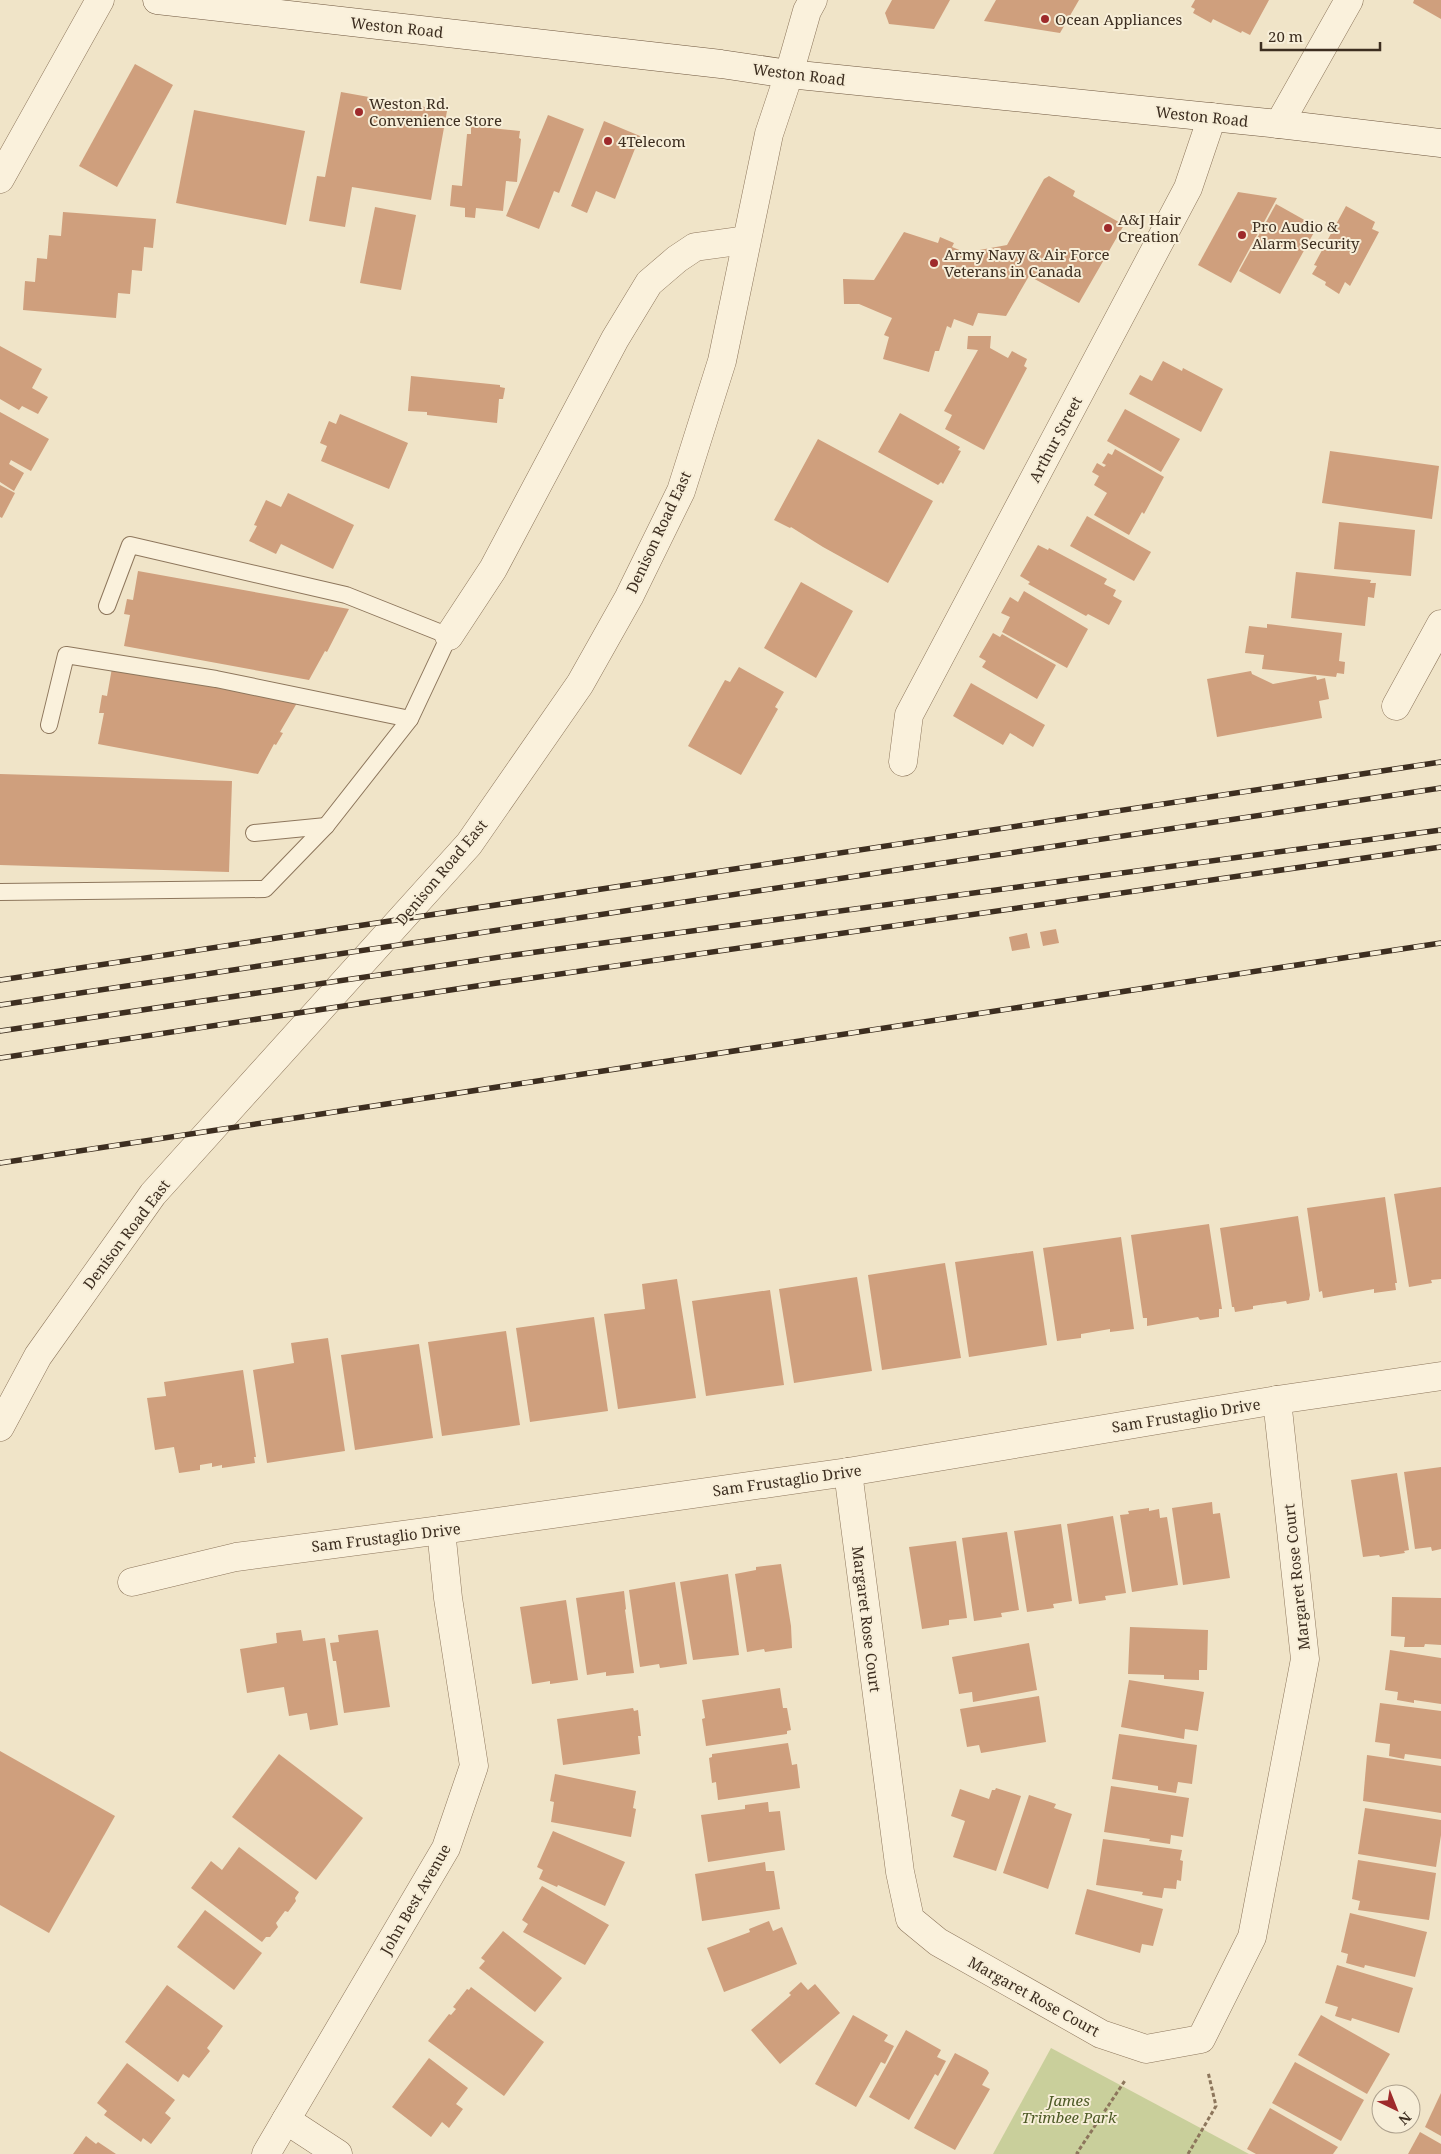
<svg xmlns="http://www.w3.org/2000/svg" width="1441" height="2154" viewBox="0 0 1441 2154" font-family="'Noto Serif',serif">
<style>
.green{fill:#c9cf9b}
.building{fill:#cf9f7d}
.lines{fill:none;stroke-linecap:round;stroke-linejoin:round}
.service-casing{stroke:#8d765c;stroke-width:18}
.minor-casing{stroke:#8d765c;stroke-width:29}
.tertiary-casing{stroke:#8d765c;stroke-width:29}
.secondary-casing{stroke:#6f573f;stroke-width:29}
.path{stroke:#8d765c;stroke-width:3;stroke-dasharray:4 2.5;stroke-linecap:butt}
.service{stroke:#faf1dc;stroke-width:16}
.minor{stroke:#faf1dc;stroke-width:28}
.tertiary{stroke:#faf1dc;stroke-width:28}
.secondary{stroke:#faf1dc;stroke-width:28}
.rail-casing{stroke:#3d2e20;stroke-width:5.5}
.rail{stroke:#f7eed8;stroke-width:4;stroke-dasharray:11;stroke-linecap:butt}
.poi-dot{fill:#9e2a2b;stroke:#f7eed8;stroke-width:2}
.labels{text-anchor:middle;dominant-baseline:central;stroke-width:4;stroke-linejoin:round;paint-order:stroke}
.poi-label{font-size:15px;fill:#3d2e20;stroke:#f7eed8;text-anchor:start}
.street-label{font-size:15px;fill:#3d2e20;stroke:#f7eed8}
.park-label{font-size:15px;font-style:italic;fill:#4d5a26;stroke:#f7eed8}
</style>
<rect width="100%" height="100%" fill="#f0e4c8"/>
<!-- green -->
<polygon class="green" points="1051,2048 1249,2154 993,2154"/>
<!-- building -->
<g class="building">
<polygon points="892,0 950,0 934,29 889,24 885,13"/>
<polygon points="996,0 1079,0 1060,33 984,21"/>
<polygon points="1195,0 1269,0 1250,35 1242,31 1241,33 1213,19 1211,23 1193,13 1195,9 1191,7"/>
<polygon points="1414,0 1441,0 1441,19 1413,3"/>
<polygon points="135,64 173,85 117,187 79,166"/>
<polygon points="341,92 447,111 431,200 352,187 345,227 309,221 317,176 325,177"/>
<polygon points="194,110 305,131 286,225 176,203"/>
<polygon points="548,115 584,129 559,193 554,191 539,229 506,216"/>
<polygon points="604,121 640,136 615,199 596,191 587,213 571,206"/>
<polygon points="471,126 520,131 519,138 521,139 517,182 506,181 503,211 476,208 475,218 465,217 465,208 450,206 452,185 462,186 467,134 471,134"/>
<polygon points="1049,176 1075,191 1073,196 1124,225 1079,303 1029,276 1006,316 978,313 973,326 954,319 951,328 947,326 939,351 935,351 929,372 883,359 889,337 884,335 892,318 859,304 844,304 843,279 874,280 904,232 938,243 940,237 954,243 952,247 974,256 974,251 1007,245 1044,179"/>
<polygon points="1238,192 1277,198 1231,283 1198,265"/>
<polygon points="1276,204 1317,227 1280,294 1239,271"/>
<polygon points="1346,206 1375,222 1372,229 1379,232 1350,286 1345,282 1339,294 1325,285 1326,282 1312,274 1317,266 1314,265"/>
<polygon points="375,207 416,215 401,290 360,283"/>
<polygon points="63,212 156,219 153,248 144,247 142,271 132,270 130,294 118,293 116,318 23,310 25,281 35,282 37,258 47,259 49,235 61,236"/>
<polygon points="968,336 991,336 990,348 1008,358 1012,351 1027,359 1024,366 1027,368 984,450 945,429 952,415 944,411 978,350 967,349"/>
<polygon points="0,346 42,369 32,388 48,397 38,414 22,406 19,410 0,399"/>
<polygon points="1163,361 1182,371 1183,368 1223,389 1201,432 1129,394 1140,375 1152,381"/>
<polygon points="411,376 500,385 500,387 505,388 503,399 499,399 497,423 427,415 427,412 408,411"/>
<polygon points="1125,409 1180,439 1161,472 1107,441"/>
<polygon points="0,412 49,439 31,471 11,460 9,464 24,473 14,491 0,482"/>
<polygon points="900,413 960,447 958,450 961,451 943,484 941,482 938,485 878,452"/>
<polygon points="340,414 408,443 389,489 321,461 327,446 320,443 329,421 336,424"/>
<polygon points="818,439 933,501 888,583 823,547 791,527 790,528 774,520"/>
<polygon points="1115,449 1164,477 1144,514 1142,512 1129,535 1094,515 1107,493 1094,485 1099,476 1092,472 1097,463 1104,467 1106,465 1102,463 1108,453 1112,455"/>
<polygon points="1330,451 1439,466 1432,519 1322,503"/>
<polygon points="0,485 15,493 2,518 0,517"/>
<polygon points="288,493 354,525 333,569 281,544 276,554 249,541 257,526 254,525 266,500 281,507"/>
<polygon points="1087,516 1151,552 1134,581 1070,546"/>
<polygon points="1339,522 1415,530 1411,576 1334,569"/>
<polygon points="1038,545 1048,550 1049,548 1107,579 1104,584 1116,590 1113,596 1122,601 1109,625 1088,614 1086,616 1028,584 1030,582 1020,576"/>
<polygon points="138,571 349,609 327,652 325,651 309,680 124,646 130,615 124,614 127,599 133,600"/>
<polygon points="1296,572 1371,580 1370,583 1376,583 1374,598 1368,597 1365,626 1291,618"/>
<polygon points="801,582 853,611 816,678 764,648"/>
<polygon points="1024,591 1088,629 1067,668 1002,632 1010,617 1001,613 1010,597 1018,602"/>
<polygon points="1267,624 1342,633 1339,661 1345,662 1344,674 1337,673 1336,677 1262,669 1264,655 1245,653 1249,626 1267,628"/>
<polygon points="993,633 1000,637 1002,634 1056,665 1037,699 982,667 986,661 979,657"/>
<polygon points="739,667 784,692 775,707 778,709 741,775 688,746 725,680 730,682"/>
<polygon points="112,668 297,703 280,732 283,733 276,745 274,744 258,774 98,744 104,713 99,713 102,695 107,696"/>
<polygon points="1251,671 1252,674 1273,684 1316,676 1317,680 1325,678 1329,699 1319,701 1322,718 1217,737 1207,679"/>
<polygon points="971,683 1045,725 1033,747 1010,733 1003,745 953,716"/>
<polygon points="0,774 232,781 229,872 0,865"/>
<polygon points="1056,929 1059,943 1043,946 1040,932"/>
<polygon points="1027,933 1030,948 1012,951 1009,937"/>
<polygon points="1441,1187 1441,1279 1431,1280 1432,1283 1409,1287 1394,1194"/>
<polygon points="1385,1197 1397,1283 1395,1283 1396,1290 1374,1293 1374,1289 1323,1298 1322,1291 1319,1292 1307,1208"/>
<polygon points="1298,1216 1310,1295 1309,1300 1287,1304 1286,1301 1253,1306 1253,1309 1235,1312 1234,1307 1232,1307 1220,1228"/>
<polygon points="1209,1224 1222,1309 1219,1309 1219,1317 1200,1320 1198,1317 1147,1326 1147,1318 1143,1318 1131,1235"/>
<polygon points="1121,1237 1134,1329 1110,1332 1110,1329 1081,1334 1081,1338 1057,1341 1043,1248"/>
<polygon points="1033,1251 1047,1345 969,1357 955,1262"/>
<polygon points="945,1263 961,1358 882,1370 868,1275"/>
<polygon points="857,1277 872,1371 794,1383 779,1289"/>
<polygon points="677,1279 696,1398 618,1409 604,1314 645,1309 642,1284"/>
<polygon points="770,1290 784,1385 706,1396 692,1301"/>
<polygon points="594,1317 608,1411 530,1422 516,1328"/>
<polygon points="506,1331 520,1425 442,1436 428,1342"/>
<polygon points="328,1338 345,1451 267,1463 253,1370 294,1363 291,1343"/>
<polygon points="419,1344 433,1438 355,1450 341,1355"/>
<polygon points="243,1370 256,1457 254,1457 255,1463 222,1468 222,1465 212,1467 212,1463 200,1465 200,1470 179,1473 174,1447 155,1450 147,1398 166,1396 164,1382"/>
<polygon points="1441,1467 1441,1549 1432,1551 1431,1547 1415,1549 1404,1472"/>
<polygon points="1397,1473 1409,1550 1404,1551 1405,1553 1380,1557 1379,1555 1363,1557 1351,1480"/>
<polygon points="1212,1502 1213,1514 1220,1513 1230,1578 1183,1585 1172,1508"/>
<polygon points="1149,1508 1149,1511 1159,1509 1160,1518 1167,1517 1178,1585 1132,1592 1120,1515 1129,1514 1128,1511"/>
<polygon points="1113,1516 1126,1593 1105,1596 1106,1600 1079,1604 1067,1524"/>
<polygon points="1061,1524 1072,1601 1053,1604 1054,1608 1027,1612 1014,1531"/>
<polygon points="1007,1532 1019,1610 1001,1613 1002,1617 974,1621 962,1538"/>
<polygon points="956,1541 967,1618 949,1620 949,1625 922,1629 909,1547"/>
<polygon points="781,1564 791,1626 792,1648 765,1652 764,1649 747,1652 735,1574 756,1570 756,1567"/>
<polygon points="728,1574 739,1655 693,1660 680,1582"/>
<polygon points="675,1582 687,1664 660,1668 659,1664 640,1667 629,1590"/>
<polygon points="624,1591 626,1609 625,1610 634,1673 606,1676 606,1672 587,1675 576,1598"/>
<polygon points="1392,1597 1441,1598 1441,1645 1425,1644 1424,1647 1404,1647 1405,1637 1391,1636"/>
<polygon points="566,1600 578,1680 550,1684 550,1681 532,1684 520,1607"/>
<polygon points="1130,1627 1208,1630 1207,1670 1199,1670 1199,1680 1164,1679 1164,1675 1128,1674"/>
<polygon points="301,1630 303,1641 325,1638 338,1725 310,1730 307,1713 289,1716 284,1687 247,1693 240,1649 277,1643 276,1633"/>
<polygon points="378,1630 390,1707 344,1713 336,1661 333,1661 330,1643 339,1642 338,1635"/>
<polygon points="1029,1643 1037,1690 973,1702 972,1692 959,1694 952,1657"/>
<polygon points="1390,1650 1441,1658 1441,1704 1414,1700 1414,1703 1397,1700 1398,1692 1385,1690"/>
<polygon points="1129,1680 1204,1692 1198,1731 1185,1729 1184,1739 1121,1727"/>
<polygon points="780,1688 783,1708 787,1708 791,1730 787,1731 787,1734 706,1746 702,1719 705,1718 702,1700"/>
<polygon points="1039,1696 1046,1742 981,1753 979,1745 967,1747 960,1709"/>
<polygon points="1380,1703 1441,1711 1441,1759 1405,1754 1404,1759 1389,1756 1390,1744 1375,1742"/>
<polygon points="633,1708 634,1711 638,1710 641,1736 638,1736 640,1754 563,1765 557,1719"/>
<polygon points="1119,1734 1197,1745 1192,1784 1178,1782 1176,1793 1158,1790 1158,1786 1112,1779"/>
<polygon points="788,1743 792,1765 797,1764 800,1788 718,1800 716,1782 712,1783 709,1758 712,1757 712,1754"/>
<polygon points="0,1751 115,1816 49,1933 0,1905"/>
<polygon points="279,1754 363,1818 316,1880 232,1817"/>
<polygon points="1367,1755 1441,1766 1441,1813 1363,1801"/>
<polygon points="555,1774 636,1791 633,1808 636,1809 631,1837 551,1822 554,1802 550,1801"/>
<polygon points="1111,1786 1189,1798 1183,1837 1171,1835 1170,1844 1149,1841 1150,1839 1104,1832"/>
<polygon points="996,1788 1021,1796 996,1871 953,1857 965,1821 951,1816 960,1789 989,1799 992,1790 995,1790"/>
<polygon points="1029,1795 1056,1804 1054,1808 1072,1814 1048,1889 1003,1873"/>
<polygon points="768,1802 769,1812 780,1811 785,1850 708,1862 701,1815 745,1809 745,1805"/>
<polygon points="1365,1808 1441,1820 1441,1835 1436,1867 1358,1854"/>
<polygon points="553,1831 625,1862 605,1906 558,1885 557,1887 539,1879 543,1870 537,1867"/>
<polygon points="1103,1839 1182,1850 1180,1860 1183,1861 1181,1881 1177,1880 1176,1889 1164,1888 1162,1898 1142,1895 1143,1892 1096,1885"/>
<polygon points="239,1847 299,1892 295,1898 296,1901 288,1912 285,1911 276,1923 278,1927 270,1937 266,1937 262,1942 191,1888 211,1861 222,1870"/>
<polygon points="1358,1860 1436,1873 1429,1920 1358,1910 1360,1901 1352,1899"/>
<polygon points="765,1862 766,1871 774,1871 780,1909 702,1921 695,1874"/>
<polygon points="542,1886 609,1925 585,1965 523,1932 528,1924 522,1920"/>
<polygon points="1087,1889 1163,1909 1153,1946 1142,1944 1140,1953 1075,1934"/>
<polygon points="205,1910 262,1953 234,1990 177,1947"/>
<polygon points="1350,1913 1427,1932 1415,1977 1365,1965 1364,1968 1346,1963 1348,1954 1341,1952"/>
<polygon points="769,1921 773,1931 782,1927 797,1964 724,1992 707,1948 750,1932 749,1929"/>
<polygon points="503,1931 562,1978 535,2012 479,1968 485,1961 481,1958"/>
<polygon points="1337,1965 1413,1988 1399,2033 1352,2018 1351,2021 1335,2016 1338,2007 1325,2003"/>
<polygon points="801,1982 808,1990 815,1984 840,2013 780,2064 751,2030 791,1995 789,1993"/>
<polygon points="167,1985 223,2026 207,2048 210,2051 189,2078 183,2074 178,2082 125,2042"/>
<polygon points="471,1987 544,2042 504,2096 428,2041 449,2014 451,2015 456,2009 453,2007 467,1989 469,1990"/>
<polygon points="853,2015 888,2035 884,2041 894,2046 885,2064 881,2062 856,2107 815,2084"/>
<polygon points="1321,2015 1390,2054 1367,2094 1298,2055"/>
<polygon points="906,2030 941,2050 937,2057 946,2061 938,2076 935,2074 909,2120 869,2097"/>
<polygon points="955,2053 987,2070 989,2073 982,2085 990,2089 955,2150 914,2128"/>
<polygon points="429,2058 468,2088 456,2104 463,2109 449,2128 442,2122 431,2137 392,2107"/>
<polygon points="1295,2062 1364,2100 1341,2141 1272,2103"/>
<polygon points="127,2063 175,2100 165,2113 171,2118 151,2144 143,2138 141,2142 104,2115 107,2111 97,2103"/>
<polygon points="1441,2093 1441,2136 1425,2127"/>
<polygon points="1270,2108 1338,2147 1333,2154 1256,2154 1247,2149"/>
<polygon points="1420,2132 1441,2144 1441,2154 1408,2154"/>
<polygon points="86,2136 96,2144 98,2142 116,2154 73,2154"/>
</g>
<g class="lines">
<defs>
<g id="service">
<polyline points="49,725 66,655 216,679 410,719"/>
<polyline points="254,833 326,826"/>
<polyline points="0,892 265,889 326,826 410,719 449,636 346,595 130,545 107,606"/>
</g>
<g id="minor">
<polyline points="789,74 807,11 813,0"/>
<polyline points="1279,124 1349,0"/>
<polyline points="0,179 100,0"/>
<polyline points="449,636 493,569 615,339 649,283 677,259 695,247 746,240"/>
<polyline points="1396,706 1441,624"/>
<polyline points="903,762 909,715 1188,188 1212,117"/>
<polyline points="848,1472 900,1872 910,1919 938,1942 1101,2034 1146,2049 1201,2039 1252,1937 1305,1659 1277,1400"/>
<polyline points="132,1582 236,1557 441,1530 848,1472 1277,1400 1441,1376"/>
<polyline points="286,2120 338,2154"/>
<polyline points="266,2154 446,1848 474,1766 448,1598 441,1530"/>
</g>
<polyline id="tertiary" points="0,1427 38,1356 153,1194 469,844 580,684 629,597 681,491 722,361 769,134 789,74"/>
<polyline id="secondary" points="157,0 721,64 789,74 1279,124 1441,143"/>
</defs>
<!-- service casing -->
<use href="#service" class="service-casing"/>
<!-- minor casing -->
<use href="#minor" class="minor-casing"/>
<!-- tertiary casing -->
<use href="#tertiary" class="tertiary-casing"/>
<!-- secondary casing -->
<use href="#secondary" class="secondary-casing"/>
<!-- path -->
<g class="path">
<polyline points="1079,2154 1077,2153 1126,2079"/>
<polyline points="1188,2154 1216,2106 1208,2072"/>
</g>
<!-- service -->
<use href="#service" class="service"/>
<!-- minor -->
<use href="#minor" class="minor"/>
<!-- tertiary -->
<use href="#tertiary" class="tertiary"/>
<!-- secondary -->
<use href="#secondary" class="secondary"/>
<defs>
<g id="rail">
<polyline points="0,980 1441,762"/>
<polyline points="0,1005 1441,788"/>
<polyline points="0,1031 514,955 1441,830"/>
<polyline points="0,1058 490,984 1441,847"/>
<polyline points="0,1163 1441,943"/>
</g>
</defs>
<!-- rail casing -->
<use href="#rail" class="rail-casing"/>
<!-- rail -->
<use href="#rail" class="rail"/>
</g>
<!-- markers -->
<g class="poi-dot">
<circle cx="1045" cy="19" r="5"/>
<circle cx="359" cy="112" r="5"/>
<circle cx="608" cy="141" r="5"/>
<circle cx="1108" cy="228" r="5"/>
<circle cx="1242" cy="235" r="5"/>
<circle cx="934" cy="263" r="5"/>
</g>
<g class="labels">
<!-- poi labels -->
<g class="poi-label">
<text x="1055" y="19">Ocean Appliances</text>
<text x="369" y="103">Weston Rd.<tspan x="369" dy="17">Convenience Store</tspan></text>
<text x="618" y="141">4Telecom</text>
<text x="1118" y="219">A&amp;J Hair<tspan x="1118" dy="17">Creation</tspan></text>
<text x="1252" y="226">Pro Audio &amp;<tspan x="1252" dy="17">Alarm Security</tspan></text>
<text x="944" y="254">Army Navy &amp; Air Force<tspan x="944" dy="17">Veterans in Canada</tspan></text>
</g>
<!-- street labels -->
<g class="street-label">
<text transform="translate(397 27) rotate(6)">Weston Road</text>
<text transform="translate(799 74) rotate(7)">Weston Road</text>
<text transform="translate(1202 116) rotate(6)">Weston Road</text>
<text transform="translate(1055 439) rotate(-62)">Arthur Street</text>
<text transform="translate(658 532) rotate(-65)">Denison Road East</text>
<text transform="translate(441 872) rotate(-50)">Denison Road East</text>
<text transform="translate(126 1234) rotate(-53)">Denison Road East</text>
<text transform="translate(1186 1415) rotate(-9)">Sam Frustaglio Drive</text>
<text transform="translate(787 1480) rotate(-8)">Sam Frustaglio Drive</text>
<text transform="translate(386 1537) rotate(-7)">Sam Frustaglio Drive</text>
<text transform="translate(1296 1577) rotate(-96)">Margaret Rose Court</text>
<text transform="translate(867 1619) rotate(83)">Margaret Rose Court</text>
<text transform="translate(415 1899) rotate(-60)">John Best Avenue</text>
<text transform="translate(1034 1996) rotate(29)">Margaret Rose Court</text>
</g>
<!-- park labels -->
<g class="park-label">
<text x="1069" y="2100">James<tspan x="1069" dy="17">Trimbee Park</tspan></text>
</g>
</g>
<!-- north arrow -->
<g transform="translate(1396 2109) rotate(137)"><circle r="24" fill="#f7eed8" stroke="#ada18e"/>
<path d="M0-4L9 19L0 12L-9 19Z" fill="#9e2a2b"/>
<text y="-8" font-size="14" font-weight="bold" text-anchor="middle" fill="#3d2e20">N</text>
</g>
<!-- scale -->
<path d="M1261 42v8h119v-8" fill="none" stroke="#3d2e20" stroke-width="2.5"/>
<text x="1268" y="42" font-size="15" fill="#3d2e20" stroke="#f7eed8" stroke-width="4" paint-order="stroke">20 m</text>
</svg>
